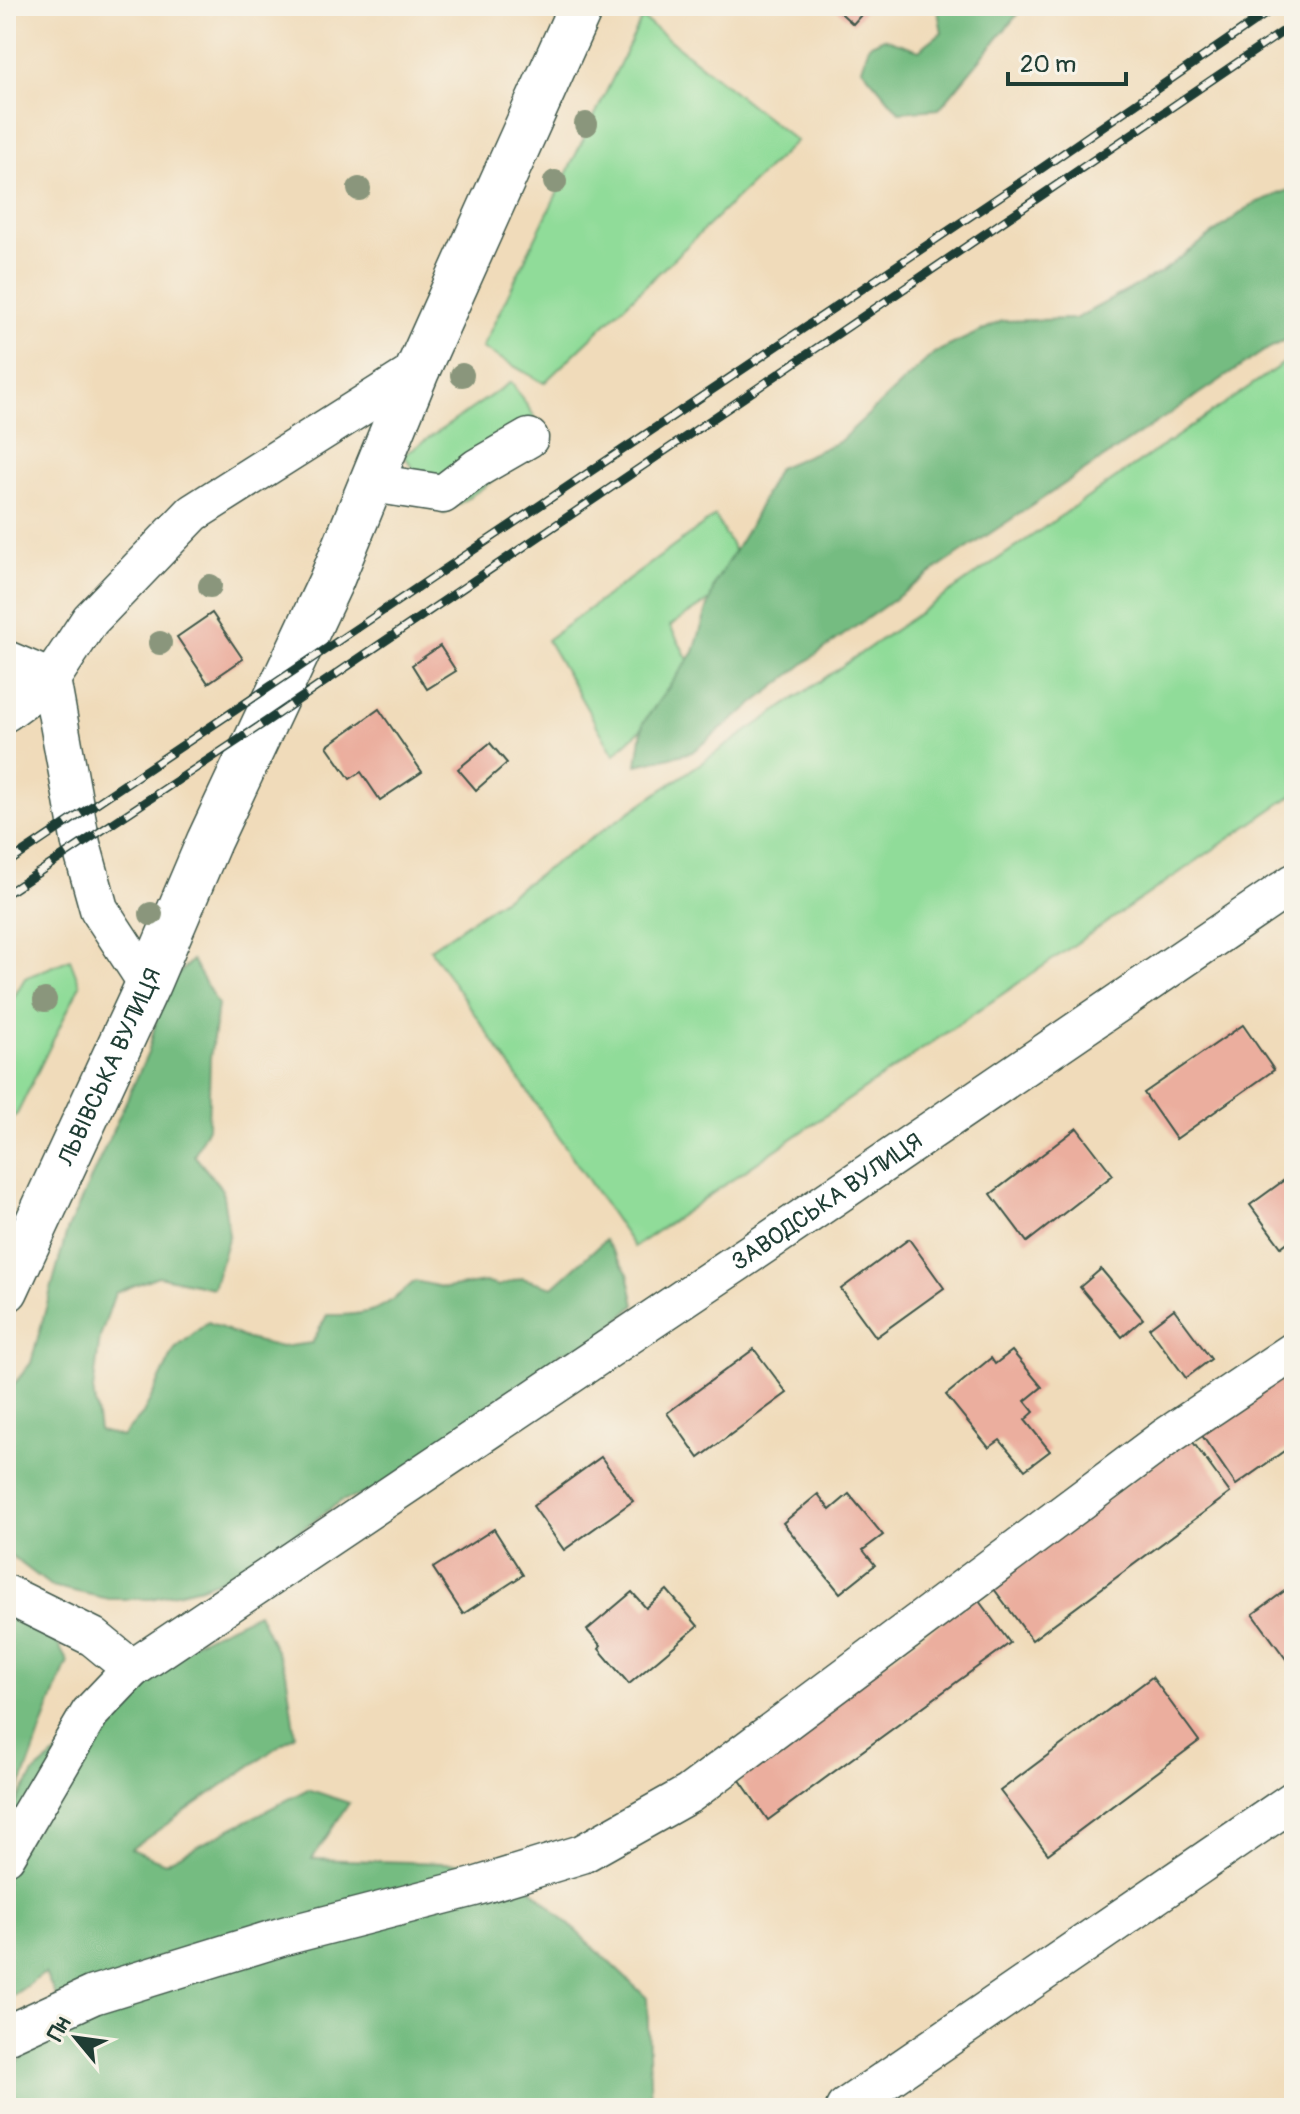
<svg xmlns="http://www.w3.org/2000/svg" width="1300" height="2114" viewBox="0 0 1300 2114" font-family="Pangolin,sans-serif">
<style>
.green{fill:#90dc99;stroke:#588c66;stroke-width:2}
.forest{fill:#74bc81;stroke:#4a7c5a;stroke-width:2}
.building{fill:#ebae9e}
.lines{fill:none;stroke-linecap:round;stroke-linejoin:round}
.minor-casing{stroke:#3e5548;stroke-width:41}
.highway-casing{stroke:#3e5548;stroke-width:47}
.minor{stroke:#fff;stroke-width:38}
.highway{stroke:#fff;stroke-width:44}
.rail-casing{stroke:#1f3d34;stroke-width:9}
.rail{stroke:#f7f3e8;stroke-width:6;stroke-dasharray:18;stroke-linecap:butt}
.tree{fill:#8a967b}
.labels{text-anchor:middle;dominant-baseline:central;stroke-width:6;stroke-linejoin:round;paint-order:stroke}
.street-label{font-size:24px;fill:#1f3d34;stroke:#f7f3e8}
</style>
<rect width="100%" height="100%" fill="#f7f3e8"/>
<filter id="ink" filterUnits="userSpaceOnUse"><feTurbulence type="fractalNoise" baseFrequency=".0125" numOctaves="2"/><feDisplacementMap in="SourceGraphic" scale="16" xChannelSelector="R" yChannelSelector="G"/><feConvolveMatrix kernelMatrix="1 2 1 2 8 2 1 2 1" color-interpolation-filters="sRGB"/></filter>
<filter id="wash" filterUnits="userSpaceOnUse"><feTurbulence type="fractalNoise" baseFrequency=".006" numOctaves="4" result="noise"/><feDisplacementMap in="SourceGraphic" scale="32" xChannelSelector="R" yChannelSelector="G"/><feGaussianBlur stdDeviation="1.8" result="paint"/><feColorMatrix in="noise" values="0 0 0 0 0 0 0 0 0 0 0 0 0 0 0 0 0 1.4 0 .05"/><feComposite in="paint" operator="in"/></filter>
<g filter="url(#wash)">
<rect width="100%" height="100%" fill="#f0dbba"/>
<!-- green -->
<g class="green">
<polygon points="642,18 796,141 544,383 482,348"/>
<polygon points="1294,356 1294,794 634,1247 430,949"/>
<polygon points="511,382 551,441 444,514 404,455"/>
<polygon points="715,516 748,575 670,626 697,676 614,755 547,640"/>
<polygon points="70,959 80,985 17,1114 6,1122 6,1011 25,978"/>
</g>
<!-- forest -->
<g class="forest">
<polygon points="937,6 1014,6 1017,15 939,109 899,112 862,68 869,45 884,38 919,50 942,32"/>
<polygon points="1294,188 1294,335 1264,351 944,564 814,656 692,752 637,765 643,723 694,652 715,583 749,527 778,468 839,442 934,353 1002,321 1075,319 1160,273 1253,204"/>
<path d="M192 960 218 1005 210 1058 208 1127 194 1155 222 1189 229 1235 213 1288 158 1276 115 1293 100 1337 93 1390 99 1431 122 1437 143 1414 175 1349 208 1322 247 1339 281 1347 312 1343 327 1315C372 1316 382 1310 415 1281L446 1288 485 1282 498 1286 522 1278 553 1287 605 1240 628 1274 635 1305 594 1343 560 1353 538 1387 508 1391 480 1415 377 1490 341 1501 249 1568 201 1587 151 1599H109L51 1586 10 1555 6 1554V1394L31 1363 67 1231 148 1053 164 989Z"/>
<path d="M258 1613 286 1672 295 1735 131 1849 165 1863 308 1789 349 1803 312 1859 506 1865 647 1998 651 2108H6V2072L66 2018 45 1973 6 2000V1615L57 1643 68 1662C44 1713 32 1768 6 1819L35 1772 187 1646Z"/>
</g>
<g id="blocks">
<!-- building -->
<g class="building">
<polygon points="833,6 869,6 853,24"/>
<polygon points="212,613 243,659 208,683 177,637"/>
<polygon points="440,646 456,671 427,689 412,665"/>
<polygon points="379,709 422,772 380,800 361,772 350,779 327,746"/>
<polygon points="490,743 507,763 476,790 458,769"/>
<polygon points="1243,1025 1274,1070 1176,1139 1144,1093"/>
<polygon points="1077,1128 1113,1175 1027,1242 991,1194"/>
<polygon points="1294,1173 1294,1237 1281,1247 1250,1205"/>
<polygon points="909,1239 944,1288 876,1337 841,1289"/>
<polygon points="1101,1269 1143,1319 1122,1337 1080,1287"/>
<polygon points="1174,1309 1211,1359 1186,1378 1149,1328"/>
<polygon points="754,1349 787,1393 699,1458 667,1413"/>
<polygon points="1012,1351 1042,1387 1025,1401 1034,1412 1025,1420 1050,1451 1025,1470 1000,1440 989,1448 946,1395 991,1358 995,1364"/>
<polygon points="1289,1372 1294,1379 1294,1444 1236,1485 1201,1434"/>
<polygon points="1190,1438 1230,1493 1032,1640 991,1585"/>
<polygon points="601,1457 633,1501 564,1550 533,1506"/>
<polygon points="818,1494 830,1510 849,1494 883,1535 863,1550 875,1565 840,1593 783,1523"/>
<polygon points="494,1529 523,1575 463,1614 433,1568"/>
<polygon points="1294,1584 1294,1670 1253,1614"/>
<polygon points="667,1590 698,1626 629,1684 599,1649 601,1646 587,1630 632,1592 646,1608"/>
<polygon points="976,1597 1010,1643 768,1820 735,1773"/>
<polygon points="1152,1677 1199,1741 1048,1854 1000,1791"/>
</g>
</g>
</g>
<g filter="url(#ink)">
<use href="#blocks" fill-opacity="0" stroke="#3e5548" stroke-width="2"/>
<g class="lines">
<defs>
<g id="minor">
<polyline points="372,483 443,494 477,468 529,438"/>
<polyline points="6,660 51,679 81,844 99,909 148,984"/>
<polyline points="6,712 51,679 90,620 193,513 417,371"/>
<polyline points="6,1594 93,1637 132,1669"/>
<path id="s1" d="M6 1856 90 1713 132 1669 769 1241 1294 883"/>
<polyline points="6,2035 93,1995 284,1936 474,1887 582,1854 689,1794 1166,1437 1294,1351"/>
<polyline points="845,2108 1294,1800"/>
</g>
<g id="highway">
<path id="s2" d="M6 1290 148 984 209 841 331 581 417 371 581 6"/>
</g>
</defs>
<!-- minor casing -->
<use href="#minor" class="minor-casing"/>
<!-- highway casing -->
<use href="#highway" class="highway-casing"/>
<!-- minor -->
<use href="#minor" class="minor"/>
<!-- highway -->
<use href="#highway" class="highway"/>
<defs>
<g id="rail">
<polyline points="6,864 1042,168 1277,6"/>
<polyline points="6,894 267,721 1294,24"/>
</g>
</defs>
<!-- rail casing -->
<use href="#rail" class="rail-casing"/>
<!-- rail -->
<use href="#rail" class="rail"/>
</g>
<!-- trees -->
<g class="tree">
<circle cx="586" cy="124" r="12"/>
<circle cx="555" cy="182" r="12"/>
<circle cx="359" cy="189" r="12"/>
<circle cx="462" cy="375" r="12"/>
<circle cx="210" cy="586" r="12"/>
<circle cx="160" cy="643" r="12"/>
<circle cx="151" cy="914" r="12"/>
<circle cx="45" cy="1000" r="12"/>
</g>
</g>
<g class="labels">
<!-- street labels -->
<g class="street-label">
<text stroke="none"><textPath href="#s2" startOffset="246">ЛЬВІВСЬКА ВУЛИЦЯ</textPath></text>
<text stroke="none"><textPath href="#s1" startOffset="1064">ЗАВОДСЬКА ВУЛИЦЯ</textPath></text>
</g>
</g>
<!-- margin -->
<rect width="1300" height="2114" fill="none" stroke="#f7f3e8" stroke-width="32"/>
<!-- north arrow -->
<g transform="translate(76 2038) rotate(299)" stroke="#f7f3e8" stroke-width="6" paint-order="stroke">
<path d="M0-6L14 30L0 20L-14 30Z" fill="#1f3d34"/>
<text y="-12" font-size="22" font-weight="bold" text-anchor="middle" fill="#1f3d34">Пн</text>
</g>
<!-- scale -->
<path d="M1008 72v12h118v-12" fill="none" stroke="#1f3d34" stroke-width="4"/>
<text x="1020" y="72" font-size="24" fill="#1f3d34" stroke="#f7f3e8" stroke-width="6" paint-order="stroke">20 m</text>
</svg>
